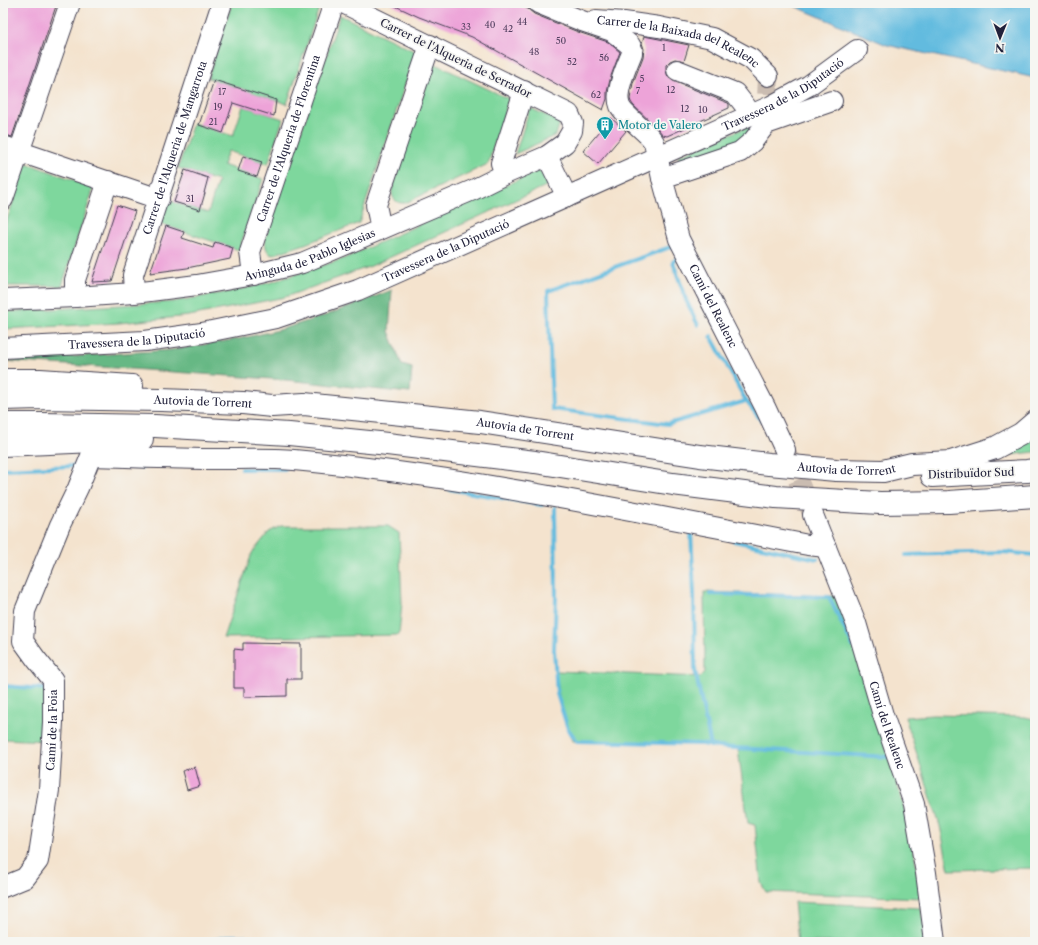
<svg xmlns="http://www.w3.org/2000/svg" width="1038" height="945" viewBox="0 0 1038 945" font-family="'Libre Caslon Text',serif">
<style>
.green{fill:#7ed79d;stroke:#507c6c}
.forest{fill:#66b884;stroke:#446d60}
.water{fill:#62bbdf;stroke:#426e8d}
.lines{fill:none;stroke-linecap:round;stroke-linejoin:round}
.stream{stroke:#62bbdf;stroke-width:4}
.building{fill:#eda3d8}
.minor-tunnel{stroke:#cabcb1;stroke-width:20;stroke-dasharray:20 10;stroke-linecap:butt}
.minor-casing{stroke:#423f51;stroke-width:22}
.highway-casing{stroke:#423f51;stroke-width:24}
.minor{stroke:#fff;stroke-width:20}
.highway{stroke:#fff;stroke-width:22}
.labels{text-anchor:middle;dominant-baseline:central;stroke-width:3.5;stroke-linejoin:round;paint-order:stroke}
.number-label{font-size:9px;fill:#554262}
.street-label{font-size:11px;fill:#22223b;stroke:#f6f6f2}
.culture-label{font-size:11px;fill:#0d838f;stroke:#f6f6f2;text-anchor:start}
</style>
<rect width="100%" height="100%" fill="#f6f6f2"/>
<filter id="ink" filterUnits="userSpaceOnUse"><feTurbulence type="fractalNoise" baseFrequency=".025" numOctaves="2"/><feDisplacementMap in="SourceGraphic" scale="8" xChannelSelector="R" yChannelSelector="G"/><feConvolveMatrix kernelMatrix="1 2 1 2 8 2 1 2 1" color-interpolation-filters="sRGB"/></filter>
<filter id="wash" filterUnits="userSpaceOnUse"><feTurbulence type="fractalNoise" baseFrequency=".012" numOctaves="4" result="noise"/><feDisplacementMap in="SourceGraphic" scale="16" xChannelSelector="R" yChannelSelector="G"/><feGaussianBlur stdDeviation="0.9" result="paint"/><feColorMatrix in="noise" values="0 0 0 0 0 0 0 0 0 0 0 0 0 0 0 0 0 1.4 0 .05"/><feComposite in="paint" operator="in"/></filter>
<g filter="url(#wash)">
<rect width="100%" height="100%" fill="#f4e3ce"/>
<!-- green -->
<g class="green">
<polygon points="232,3 317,3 320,5 287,104 208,78"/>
<path d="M340 15 416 52 359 223 305 244 272 255C266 252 265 245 265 239Z"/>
<path d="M433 63 509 99 488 164 405 203C396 204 391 198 392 189Z"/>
<polygon points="243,106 283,119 268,164 228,151 223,165 263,179 239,250 160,224 168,200 208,213 218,181 178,168 193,123 233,136"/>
<polygon points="530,108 560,122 556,135 515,154"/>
<polygon points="754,124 741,143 681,165 678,156"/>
<polygon points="26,163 94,187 62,286 3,286 3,232"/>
<polygon points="540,170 548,185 371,266 285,297 189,316 119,323 3,329 3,312 172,302 234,291 272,282 343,259"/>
<polygon points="1035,436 1035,452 1000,456"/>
<polygon points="281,526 388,526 399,533 402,603 399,635 223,638 252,553 269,532"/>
<polygon points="704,592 835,596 846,624 889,757 911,831 921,898 766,892 761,883 755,825 748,823 738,749 715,745 573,741 560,705 556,671 701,677 705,672"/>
<polygon points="3,686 48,690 46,741 3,739"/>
<polygon points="933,715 1024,717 1035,719 1035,868 949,870 940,826 905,717"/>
<polygon points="794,902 921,908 927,942 798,942"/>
</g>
<!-- forest -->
<polygon class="forest" points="392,290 389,331 402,365 412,368 410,393 286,380 131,369 3,361 171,350 238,339 279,330 327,315"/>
<!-- water -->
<polygon class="water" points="787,3 1035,3 1035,78 887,45"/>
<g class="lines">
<!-- stream -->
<g class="stream">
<polyline points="676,245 548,291 552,409 668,424 746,401"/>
<polyline points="680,254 681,255 673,262 686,300 698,325"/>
<polyline points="711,336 746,401 761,420"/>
<polyline points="99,467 143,467"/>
<polyline points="3,469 73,466"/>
<polyline points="242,469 285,469"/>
<polyline points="449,489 542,505"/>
<polyline points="555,507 556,599 554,650 557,694 568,729 577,741 702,744 719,747 889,757"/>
<polyline points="691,532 694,594 695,670 711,746"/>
<polyline points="734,541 817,559"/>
<polyline points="906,555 1003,552 1035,555"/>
<polyline points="710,594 829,597 853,646"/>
<polyline points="3,686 46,689 46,690"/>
<polyline points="206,942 231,936 244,936 247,942"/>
</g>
</g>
<g id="blocks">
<!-- building -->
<g class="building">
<polygon points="3,3 57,3 12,137 3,134"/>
<polygon points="389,3 515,3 528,9 534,14 578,32 608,42 620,52 611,76 607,92 607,99 603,110 472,37 419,17"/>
<polygon points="644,36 689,45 684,61 675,59 670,61 666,65 666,71 668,77 673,81 728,103 729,104 729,108 667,136 663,135 658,129 633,105 631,102 630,99 633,83 643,57 644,49 642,43"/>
<polygon points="214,80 276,100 274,116 233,103 223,133 199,125"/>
<polygon points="611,118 626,131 598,164 583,151"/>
<polygon points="243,156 262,162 257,177 238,171"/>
<polygon points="185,170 208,178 204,193 205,193 200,210 174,202"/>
<polygon points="117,205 135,211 112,281 92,282 94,275"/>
<polygon points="166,226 184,232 182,238 213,248 215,242 233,248 230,259 187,268 150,273"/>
<polygon points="243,643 301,644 301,679 287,679 287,696 244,697 244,688 234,688 234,649 243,650"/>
<polygon points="195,767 200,786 187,790 182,771"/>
</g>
</g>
</g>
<g filter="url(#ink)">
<use href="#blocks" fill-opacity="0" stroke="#423f51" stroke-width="1"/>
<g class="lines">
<!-- minor-tunnel -->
<g class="minor-tunnel">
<polyline points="766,124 768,76"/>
<polyline points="786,452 812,513"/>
</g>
<defs>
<g id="minor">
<path id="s1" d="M538 3 582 21 612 31 630 45 632 49V53C627 66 614 92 620 106 622 112 645 132 650 137L654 142 662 178 679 239 765 407 785 450"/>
<path id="s2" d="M596 20 624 22 659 27 712 38 751 59 768 76"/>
<polyline points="677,70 735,93 746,107 750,115"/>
<polyline points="3,146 159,199"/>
<polyline points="547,156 567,197"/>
<polyline points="505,174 501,163 524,91"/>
<polyline points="662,178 740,152 753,141 766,124 832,101"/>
<polyline points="3,199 70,3"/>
<polyline points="381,229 376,205 430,45"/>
<path id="s3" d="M253 275 250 252 334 3"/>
<path id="s4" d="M134 293 133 275 222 3"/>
<polyline points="75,297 75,280 108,181"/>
<path id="s5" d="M3 300 75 297 134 293 197 285 253 275 302 263 473 190 505 174 547 156 565 143 572 131 573 123 569 114 343 3"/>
<path id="s6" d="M3 348 145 341 202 333 276 318 358 290 771 106 808 86 857 50"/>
<path id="s7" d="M813 515 856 623 883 715 914 804 926 873 935 942"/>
<path id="s8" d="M3 887 25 878 38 861 49 790 53 722V680L36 659 23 641 25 611 60 525 78 488 91 456C133 457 175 459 218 459 243 459 270 458 294 460 467 476 638 513 808 545L826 547"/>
</g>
<g id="highway">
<polyline points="3,380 40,380 132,386"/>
<path id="s9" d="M3 399 40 398 161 400 243 403 272 406 304 404 480 422 700 456 769 464 836 470 883 471 912 464 951 462 995 448 1021 434 1035 422"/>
<polyline points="3,424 42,424 155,426 289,434 379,443 535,462 673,484 776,497 880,503 949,502 1035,496"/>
<polyline points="3,445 142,439"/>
<polyline points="932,476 1027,471 1035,470"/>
</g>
</defs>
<!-- minor casing -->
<use href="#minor" class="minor-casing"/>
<!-- highway casing -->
<use href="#highway" class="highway-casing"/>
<!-- minor -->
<use href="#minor" class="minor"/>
<!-- highway -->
<use href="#highway" class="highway"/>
</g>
</g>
<!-- icons -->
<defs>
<symbol id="building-pin" viewBox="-11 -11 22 30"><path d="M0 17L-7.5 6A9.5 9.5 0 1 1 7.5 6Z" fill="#0f9aa8" stroke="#f6f6f2"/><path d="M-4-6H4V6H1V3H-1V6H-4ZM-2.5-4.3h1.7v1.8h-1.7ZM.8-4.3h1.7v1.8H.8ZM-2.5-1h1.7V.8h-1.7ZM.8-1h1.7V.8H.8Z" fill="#fff"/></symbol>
</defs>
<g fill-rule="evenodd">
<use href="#building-pin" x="595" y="115" width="20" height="27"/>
</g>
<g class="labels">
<!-- number labels -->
<g class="number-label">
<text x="522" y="21">44</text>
<text x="490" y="24">40</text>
<text x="466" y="26">33</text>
<text x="508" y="28">42</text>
<text x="561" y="40">50</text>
<text x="664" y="47">1</text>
<text x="534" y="51">48</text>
<text x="604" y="57">56</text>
<text x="572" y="61">52</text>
<text x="642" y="78">5</text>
<text x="671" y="89">12</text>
<text x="638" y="90">7</text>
<text x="222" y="91">17</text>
<text x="596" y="94">62</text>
<text x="218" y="106">19</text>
<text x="685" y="108">12</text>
<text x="703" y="109">10</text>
<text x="213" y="121">21</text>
<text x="190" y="198">31</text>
</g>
<!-- street labels -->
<g class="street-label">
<text stroke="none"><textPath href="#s2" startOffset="86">Carrer de la Baixada del Realenc</textPath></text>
<text transform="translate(456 58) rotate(26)">Carrer de l'Alqueria de Serrador</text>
<text stroke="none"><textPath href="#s6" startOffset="830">Travessera de la Diputació</textPath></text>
<text stroke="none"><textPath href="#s3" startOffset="143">Carrer de l'Alqueria de Florentina</textPath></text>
<text stroke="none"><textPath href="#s4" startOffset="152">Carrer de l'Alqueria de Mangarrota</textPath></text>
<text stroke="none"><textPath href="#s6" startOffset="458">Travessera de la Diputació</textPath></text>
<text stroke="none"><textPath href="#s5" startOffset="312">Avinguda de Pablo Iglesias</textPath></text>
<text stroke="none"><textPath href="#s1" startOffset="391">Camí del Realenc</textPath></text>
<text stroke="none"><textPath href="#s6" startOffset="134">Travessera de la Diputació</textPath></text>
<text stroke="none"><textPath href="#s9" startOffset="200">Autovia de Torrent</textPath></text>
<text stroke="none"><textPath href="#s9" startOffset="524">Autovia de Torrent</textPath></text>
<text stroke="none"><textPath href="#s9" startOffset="848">Autovia de Torrent</textPath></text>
<text transform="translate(971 473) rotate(-2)">Distribuïdor Sud</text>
<text stroke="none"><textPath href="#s7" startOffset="223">Camí del Realenc</textPath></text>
<text stroke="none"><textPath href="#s8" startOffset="177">Camí de la Foia</textPath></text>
</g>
<!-- culture labels -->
<g class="culture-label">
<text x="618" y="125">Motor de Valero</text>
</g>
</g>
<!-- margin -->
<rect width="1038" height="945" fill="none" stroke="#f6f6f2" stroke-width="16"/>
<!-- north arrow -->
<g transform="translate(1000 38) rotate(181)" stroke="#f6f6f2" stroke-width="3" paint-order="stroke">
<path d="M0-3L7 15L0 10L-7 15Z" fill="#22223b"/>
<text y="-6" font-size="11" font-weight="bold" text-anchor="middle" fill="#22223b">N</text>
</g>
</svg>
